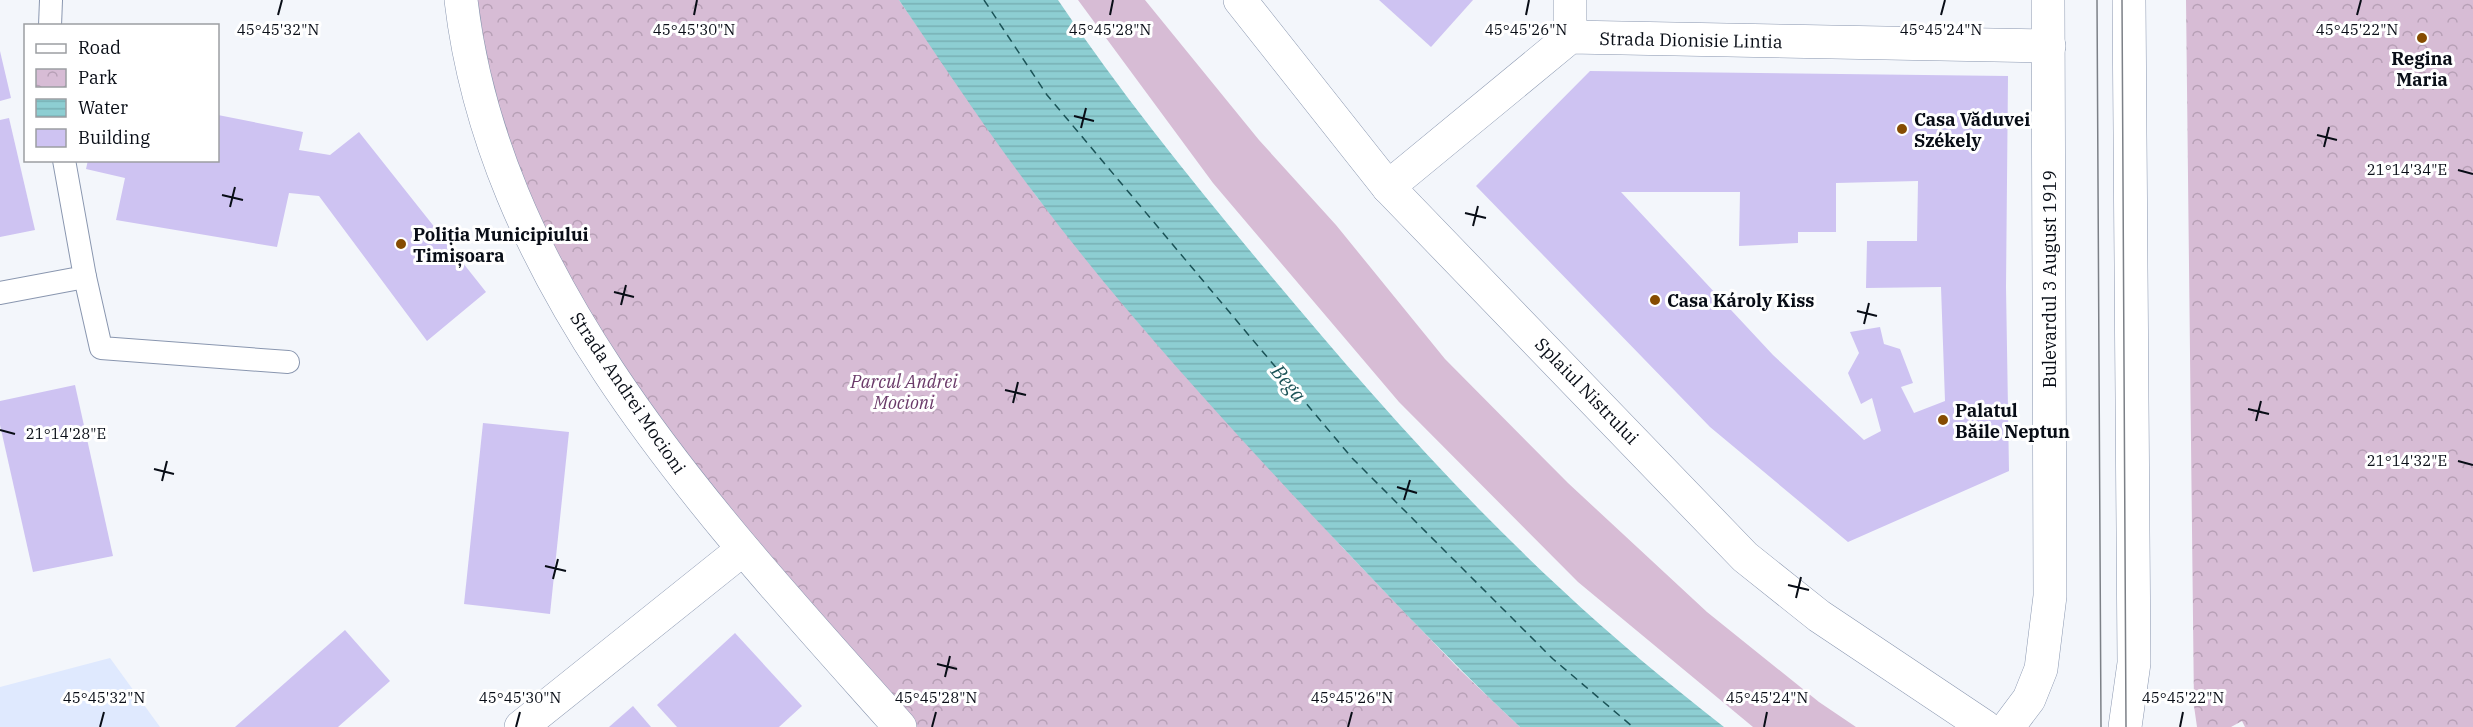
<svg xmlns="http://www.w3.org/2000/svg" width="2473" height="727" viewBox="0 0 2473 727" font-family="'IBM Plex Serif',serif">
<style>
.built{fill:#dfe9fe}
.grass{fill:#d7bcd5}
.park{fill:url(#park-crowns)}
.water{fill:url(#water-rules)}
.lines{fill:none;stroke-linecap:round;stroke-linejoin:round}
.ferry{stroke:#1b5357;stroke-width:1.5;stroke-dasharray:8 6;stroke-linecap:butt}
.building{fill:#cec3f2;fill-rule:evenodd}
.service-casing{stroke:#8996af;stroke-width:24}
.minor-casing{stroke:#8996af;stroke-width:34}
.tertiary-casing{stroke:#8996af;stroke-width:34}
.service{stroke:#fff;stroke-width:22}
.minor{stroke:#fff;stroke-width:33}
.tertiary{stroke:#fff;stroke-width:33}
.tram{stroke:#7c8087;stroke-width:1.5}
.ticks{fill:none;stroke:#080d16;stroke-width:2}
.poi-dot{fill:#864c02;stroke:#fff;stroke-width:2}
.labels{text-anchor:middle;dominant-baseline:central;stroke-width:6;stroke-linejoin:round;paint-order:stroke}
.street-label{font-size:18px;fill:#080d16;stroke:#fff}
.poi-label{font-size:18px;font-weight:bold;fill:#080d16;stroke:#fff;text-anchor:start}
.park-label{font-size:18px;font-style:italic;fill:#6a3a69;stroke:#fff}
.water-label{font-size:20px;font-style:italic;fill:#1b5357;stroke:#fff}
.ticks-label{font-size:15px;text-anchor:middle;fill:#080d16;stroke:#fff;stroke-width:6;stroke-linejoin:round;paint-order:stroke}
</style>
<defs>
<pattern id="park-crowns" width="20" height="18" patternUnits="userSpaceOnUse" patternTransform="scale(1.5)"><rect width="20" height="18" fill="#d7bcd5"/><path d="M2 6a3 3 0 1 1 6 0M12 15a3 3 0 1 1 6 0" fill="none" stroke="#b7a0b6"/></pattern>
<pattern id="water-rules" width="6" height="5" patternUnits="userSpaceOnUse" patternTransform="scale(1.5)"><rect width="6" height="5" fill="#8dced2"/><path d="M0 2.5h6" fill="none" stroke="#78b0b4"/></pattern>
</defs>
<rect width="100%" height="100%" fill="#f3f6fb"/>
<!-- built -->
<polygon class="built" points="110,658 160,727 0,727 0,687"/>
<!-- grass -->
<polygon class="grass" points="1078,0 1145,0 1259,140 1336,225 1445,359 1568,483 1707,612 1819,702 1856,727 1753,727 1578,582 1399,402 1213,183"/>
<!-- park -->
<g class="park">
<polygon points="461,0 899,0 1037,197 1143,328 1344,549 1459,669 1520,727 900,727 742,550 538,253"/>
<polygon points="2186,0 2473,0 2473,727 2245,727 2242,721 2231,727 2197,727 2194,706"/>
</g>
<!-- water -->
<path class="water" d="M899 0H1058C1120 92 1190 179 1261 264 1355 377 1453 489 1561 589 1613 638 1668 683 1724 727H1520C1440 652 1366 572 1291 493 1203 398 1115 301 1037 197 988 133 944 66 899 0Z"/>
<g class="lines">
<!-- ferry -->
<polyline class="ferry" points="984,0 1047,95 1352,458 1553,659 1633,727"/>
</g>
<!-- building -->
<g class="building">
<polygon points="1379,0 1473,0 1431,47"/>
<polygon points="0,51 11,98 0,101"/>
<path d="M1590 71 2008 76 2006 287 2009 471 1848 542 1710 427 1476 186ZM1918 181 1917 241H1867L1866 288 1941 287 1945 401 1914 413 1901 387 1913 383 1900 349 1884 344 1880 327 1850 332 1859 353 1848 373 1861 404 1872 398 1881 431 1864 440 1773 355 1621 192H1740L1739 246 1798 243V232H1836V183Z"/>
<polygon points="218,115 303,132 299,150 330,155 359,132 486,292 427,341 319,196 289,193 277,247 116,220 125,178 86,169 88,160 218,160"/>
<polygon points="9,118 35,230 0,237 0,120"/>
<polygon points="75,385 113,556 33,572 0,425 0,401"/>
<polygon points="483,423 569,432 550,614 464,604"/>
<polygon points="345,630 390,681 338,727 235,727"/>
<polygon points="735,633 802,706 779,727 677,727 657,705"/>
<polygon points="633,706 651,727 609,727"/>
</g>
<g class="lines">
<defs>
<g id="service">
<polyline points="50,26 51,0"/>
<polyline points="85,277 101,348 288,362"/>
<polyline points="0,293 85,277 64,160"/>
</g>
<g id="minor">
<polyline points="1570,0 1570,37"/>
<polyline points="1388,187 1570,37 2049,46"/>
<polyline points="521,727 742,550"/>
<polyline points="2008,727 2029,699 2041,669 2050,596 2048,0"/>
<polyline points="2125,727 2134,663 2129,0"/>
</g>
<g id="tertiary">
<path d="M461 0C495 290 715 519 900 727"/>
<polyline points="1240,0 1388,187 1745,557 1819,616 1985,727"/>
</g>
</defs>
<!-- service casing -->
<use href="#service" class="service-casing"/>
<!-- minor casing -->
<use href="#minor" class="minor-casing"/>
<!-- tertiary casing -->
<use href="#tertiary" class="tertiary-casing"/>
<!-- service -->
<use href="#service" class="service"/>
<!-- minor -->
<use href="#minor" class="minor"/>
<!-- tertiary -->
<use href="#tertiary" class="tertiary"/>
<!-- tram -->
<g class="tram">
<polyline points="2097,0 2101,727"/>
<polyline points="2122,0 2126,727"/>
</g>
</g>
<!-- ticks -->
<path class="ticks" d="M278 15 282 0M694 15 697 0M1110 15 1113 0M1526 15 1529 0M1941 15 1945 0M2357 15 2361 0M1074 116 1094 121M1081 128 1086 108M2317 135 2337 140M2324 147 2329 127M2458 170 2473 174M222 195 243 200M230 207 235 187M1465 213 1486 218M1473 226 1478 206M614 292 634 297M621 305 626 285M1857 311 1877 316M1864 324 1869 303M1005 390 1026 395M1013 403 1018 382M2248 409 2269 414M2256 421 2261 401M0 430 15 434M2458 461 2473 465M154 469 174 474M162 481 167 461M1397 487 1417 493M1404 500 1410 480M545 566 566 571M553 579 558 559M1788 585 1809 590M1796 598 1801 577M937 664 957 669M945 677 950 656M100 727 104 712M516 727 520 712M932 727 936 712M1348 727 1352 712M1764 727 1767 712M2180 727 2183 712"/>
<!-- markers -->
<g class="poi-dot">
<circle cx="2422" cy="38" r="6"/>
<circle cx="1902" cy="129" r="6"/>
<circle cx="401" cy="244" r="6"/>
<circle cx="1655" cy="300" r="6"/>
<circle cx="1943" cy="420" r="6"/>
</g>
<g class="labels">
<!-- street labels -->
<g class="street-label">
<text transform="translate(1691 40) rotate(1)">Strada Dionisie Lintia</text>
<text transform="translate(2049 279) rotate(-90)">Bulevardul 3 August 1919</text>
<text transform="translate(1587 391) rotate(46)">Splaiul Nistrului</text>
<text transform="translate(628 393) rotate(56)">Strada Andrei Mocioni</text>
</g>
<!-- poi labels -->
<g class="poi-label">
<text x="2422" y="58" text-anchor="middle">Regina<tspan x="2422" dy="21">Maria</tspan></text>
<text x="1914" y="119">Casa Văduvei<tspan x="1914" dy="21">Székely</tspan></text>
<text x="413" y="234">Poliția Municipiului<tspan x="413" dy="21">Timișoara</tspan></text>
<text x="1667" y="300">Casa Károly Kiss</text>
<text x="1955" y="410">Palatul<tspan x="1955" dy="21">Băile Neptun</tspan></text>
</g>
<!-- park labels -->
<g class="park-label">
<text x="904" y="381">Parcul Andrei<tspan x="904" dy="21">Mocioni</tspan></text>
</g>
<!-- water labels -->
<g class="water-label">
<text transform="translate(1289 383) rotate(50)">Bega</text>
</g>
</g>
<g class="ticks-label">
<text x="278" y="35">45°45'32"N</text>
<text x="694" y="35">45°45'30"N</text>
<text x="1110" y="35">45°45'28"N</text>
<text x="1526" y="35">45°45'26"N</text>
<text x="1941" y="35">45°45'24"N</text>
<text x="2357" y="35">45°45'22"N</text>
<text x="2407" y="175">21°14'34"E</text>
<text x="66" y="439">21°14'28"E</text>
<text x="2407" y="466">21°14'32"E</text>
<text x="104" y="703">45°45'32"N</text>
<text x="520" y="703">45°45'30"N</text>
<text x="936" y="703">45°45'28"N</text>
<text x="1352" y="703">45°45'26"N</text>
<text x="1767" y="703">45°45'24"N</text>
<text x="2183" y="703">45°45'22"N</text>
</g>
<!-- legend -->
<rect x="24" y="24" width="195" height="138" fill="#ffffff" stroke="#9c9ea2" stroke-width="1.5"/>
<rect x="36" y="44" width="30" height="9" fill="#ffffff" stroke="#9c9ea2" stroke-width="1.5"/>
<text x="78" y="54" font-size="18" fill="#080d16">Road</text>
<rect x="36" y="69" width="30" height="18" fill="url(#park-crowns)" stroke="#9c9ea2" stroke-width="1.5"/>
<text x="78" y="84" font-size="18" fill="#080d16">Park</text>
<rect x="36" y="99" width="30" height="18" fill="url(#water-rules)" stroke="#9c9ea2" stroke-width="1.5"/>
<text x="78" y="114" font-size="18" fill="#080d16">Water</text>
<rect x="36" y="129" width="30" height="18" fill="#cec3f2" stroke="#9c9ea2" stroke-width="1.5"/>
<text x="78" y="144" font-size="18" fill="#080d16">Building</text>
</svg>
